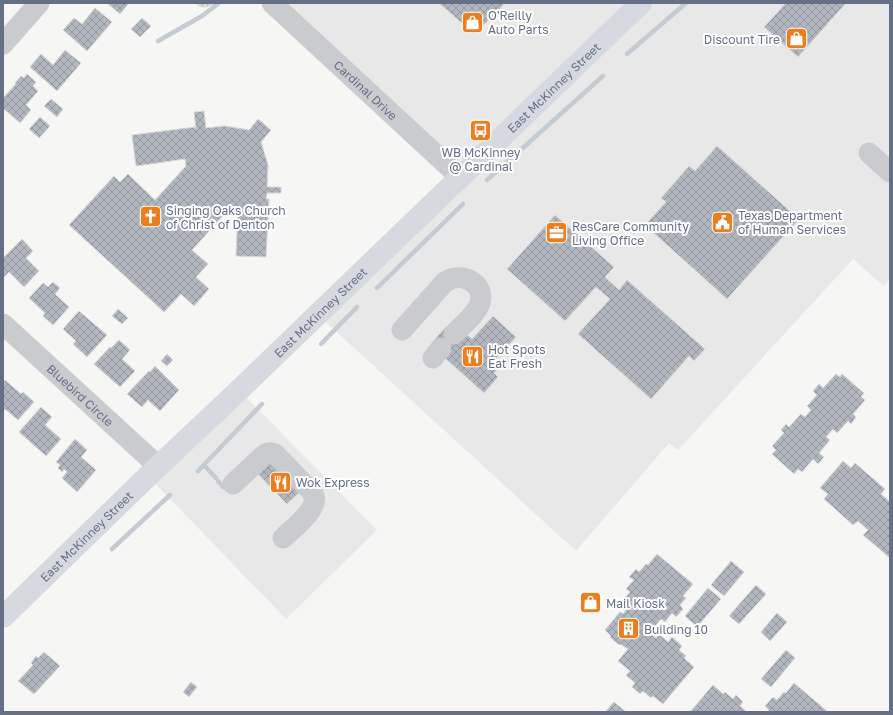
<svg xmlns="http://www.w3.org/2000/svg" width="893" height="715" viewBox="0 0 893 715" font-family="'Golos Text',sans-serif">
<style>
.built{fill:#e7e8e7}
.forest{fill:url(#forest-crowns)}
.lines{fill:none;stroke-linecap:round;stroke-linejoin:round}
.stream{stroke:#c5cbd3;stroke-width:4.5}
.building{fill:url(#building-cross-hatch);stroke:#d8d9d6}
.minor{stroke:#c9cbcf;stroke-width:21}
.major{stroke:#d6d9df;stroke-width:22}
.labels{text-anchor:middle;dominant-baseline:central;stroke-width:4;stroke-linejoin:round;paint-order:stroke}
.poi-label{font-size:12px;fill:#656f86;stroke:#fff;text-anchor:start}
.street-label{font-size:12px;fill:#656f86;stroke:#fff}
</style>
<defs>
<pattern id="forest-crowns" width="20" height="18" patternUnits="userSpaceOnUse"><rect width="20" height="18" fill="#d6dfd5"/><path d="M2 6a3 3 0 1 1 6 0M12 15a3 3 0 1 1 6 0" fill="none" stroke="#b1b9b2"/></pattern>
<pattern id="building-cross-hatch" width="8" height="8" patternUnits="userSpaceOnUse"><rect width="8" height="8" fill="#b2b6be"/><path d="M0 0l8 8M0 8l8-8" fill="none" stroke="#9498a0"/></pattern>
</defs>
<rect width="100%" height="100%" fill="#f6f7f4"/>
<!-- built -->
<g class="built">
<polygon points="272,3 890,3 890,279 884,286 853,259 678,450 669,443 576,551 317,314 460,177"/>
<polygon points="239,390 377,530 286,619 148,476"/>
</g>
<!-- forest -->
<path class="forest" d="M195 3H216C208 8 201 10 195 3Z"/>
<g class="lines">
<!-- stream -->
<g class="stream">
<polyline points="158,41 202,16 219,3"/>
<polyline points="627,54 686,3"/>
<polyline points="487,180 603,76"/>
<polyline points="377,288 463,204"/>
<polyline points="321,344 357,307"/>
<polyline points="204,465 216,478"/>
<polyline points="198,471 262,404"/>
<polyline points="218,481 223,487"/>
<polyline points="112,549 170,495"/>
</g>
</g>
<!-- building -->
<g class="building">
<polygon points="107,3 129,3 120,14"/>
<polygon points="439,3 504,3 499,10 474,34"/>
<polygon points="786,3 846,3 798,57 764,27"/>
<polygon points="95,8 112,22 87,51 63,30 74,18 82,24"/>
<polygon points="142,18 151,26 140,37 131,29"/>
<polygon points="65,50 81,63 57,91 30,67 41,54 53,65"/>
<polygon points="27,74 36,82 33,86 38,91 26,105 31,110 20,123 3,108 3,96 4,97 16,84 15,83 21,76 24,78"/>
<polygon points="51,99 63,109 57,117 44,106"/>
<polygon points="204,111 206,128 225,126 249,130 258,119 271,130 261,142 268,165 267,187 281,187 281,193 267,193 266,199 269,199 266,257 236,256 238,208 230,208 192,250 208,264 196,277 209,289 194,306 181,294 164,312 69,225 114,176 120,182 128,174 155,200 186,166 185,159 136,166 132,135 195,127 196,129 194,112"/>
<polygon points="40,117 50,126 39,138 29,129"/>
<polygon points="717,146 799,219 727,299 645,225 666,202 661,198 689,166 695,171"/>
<polygon points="555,215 614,267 605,277 619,290 627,280 705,349 694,361 689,356 651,399 578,334 610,299 596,287 565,321 507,269"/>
<polygon points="22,239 33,251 26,258 39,271 24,287 9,272 3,278 3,258"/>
<polygon points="53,282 60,288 55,294 69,307 53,325 43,316 45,313 29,298 43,283 48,287"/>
<polygon points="118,309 128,318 122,324 112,316"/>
<polygon points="79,311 107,335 87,357 73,344 76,341 63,329"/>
<polygon points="493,316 516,337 495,360 501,366 494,373 498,377 484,393 445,358 448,354 433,341 446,327 461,340 466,334 472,339"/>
<polygon points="119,340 130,350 122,359 135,371 120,387 94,364 110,347 111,348"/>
<polygon points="167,354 173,360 167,366 161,361"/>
<polygon points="155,366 179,390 160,411 148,400 142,407 127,394 149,371 150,372"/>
<polygon points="836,374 840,377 842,374 864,393 861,397 865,400 853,414 856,417 851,424 848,421 837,433 833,429 826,437 830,440 819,453 824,457 818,464 813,459 802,472 798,469 794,474 772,454 776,450 772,446 784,433 781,430 786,424 789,427 801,414 805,417 811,410 807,406 817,395 813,391 819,384 823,388"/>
<polygon points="5,380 21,394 23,392 34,402 18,420 5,409 3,412 3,382"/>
<polygon points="41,407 52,417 45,425 61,439 46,456 19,432"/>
<polygon points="75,439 87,450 81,457 96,470 77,492 62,478 67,472 64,469 62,472 58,468 60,465 56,462"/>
<polygon points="273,460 302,490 287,504 258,474"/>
<polygon points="843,461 851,468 855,463 885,489 881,494 890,502 890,558 863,535 868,530 858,521 853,525 824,499 828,494 820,488"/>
<polygon points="657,554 693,584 683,596 686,598 680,605 683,609 676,617 672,613 665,622 661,619 649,633 656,638 659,634 668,642 672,637 682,646 679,650 686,656 684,658 694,667 663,704 653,696 651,698 643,691 640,694 632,687 635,683 626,675 630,671 618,661 628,649 620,644 619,645 610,637 611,636 605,630 620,612 623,614 627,609 620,604 630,592 626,589 634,580 629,577 636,569 639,572 646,564 648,565"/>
<polygon points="731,561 744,572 724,596 711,585"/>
<polygon points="756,585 766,594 739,624 729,616"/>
<polygon points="708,588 721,599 697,627 685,616"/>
<polygon points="591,593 601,608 592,614 582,599"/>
<polygon points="777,613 787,622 770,641 761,632"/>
<polygon points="786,650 795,658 771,687 761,679"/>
<polygon points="44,652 60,666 34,694 18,681 33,665 31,663 36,656 38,658"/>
<polygon points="191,682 197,687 189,697 183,692"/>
<polygon points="794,683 828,712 768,712 769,710 765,706 773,697 777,700 784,692 786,693"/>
<polygon points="713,685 723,694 725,692 733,699 736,695 743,702 740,706 747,712 690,712"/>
<polygon points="614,702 626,712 605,712"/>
</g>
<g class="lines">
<!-- minor -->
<g class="minor">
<path id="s1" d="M272 3 460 177"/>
<polyline points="3,44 39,3"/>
<polyline points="869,153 890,172"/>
<path id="s2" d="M3 324 158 466"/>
<path d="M402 330 444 283C460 270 486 283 480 303 476 315 462 325 454 334"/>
<polyline points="433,358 441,348"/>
<path d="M233 484 263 456C267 452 270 452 275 454L312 492C323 507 293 528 283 538"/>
</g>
<!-- major -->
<path class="major" id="s3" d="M3 617 148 476 235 394 641 3"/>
</g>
<!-- icons -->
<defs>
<symbol id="shop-square" viewBox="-11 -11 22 22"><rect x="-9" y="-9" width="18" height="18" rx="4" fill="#eb7f20" stroke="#fff"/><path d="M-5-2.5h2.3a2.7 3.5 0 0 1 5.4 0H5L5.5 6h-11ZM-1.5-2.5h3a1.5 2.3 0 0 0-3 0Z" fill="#fff"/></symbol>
<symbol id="bus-square" viewBox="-11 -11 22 22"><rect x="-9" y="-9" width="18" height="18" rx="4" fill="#eb7f20" stroke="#fff"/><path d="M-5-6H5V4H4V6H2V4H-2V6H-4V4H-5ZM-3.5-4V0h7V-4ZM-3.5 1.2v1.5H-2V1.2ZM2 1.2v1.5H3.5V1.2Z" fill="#fff"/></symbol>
<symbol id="church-square" viewBox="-11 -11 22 22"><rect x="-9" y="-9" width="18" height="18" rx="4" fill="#eb7f20" stroke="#fff"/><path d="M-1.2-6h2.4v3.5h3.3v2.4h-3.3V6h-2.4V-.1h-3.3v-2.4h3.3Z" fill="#fff"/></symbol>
<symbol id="civic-square" viewBox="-11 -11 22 22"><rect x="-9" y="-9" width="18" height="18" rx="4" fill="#eb7f20" stroke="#fff"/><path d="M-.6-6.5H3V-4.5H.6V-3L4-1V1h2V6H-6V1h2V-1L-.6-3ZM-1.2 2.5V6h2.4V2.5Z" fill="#fff"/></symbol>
<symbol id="office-square" viewBox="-11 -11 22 22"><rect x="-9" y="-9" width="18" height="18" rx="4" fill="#eb7f20" stroke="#fff"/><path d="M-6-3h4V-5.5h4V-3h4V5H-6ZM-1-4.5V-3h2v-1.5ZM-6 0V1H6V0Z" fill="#fff"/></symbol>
<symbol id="restaurant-square" viewBox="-11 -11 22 22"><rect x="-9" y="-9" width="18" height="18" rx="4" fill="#eb7f20" stroke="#fff"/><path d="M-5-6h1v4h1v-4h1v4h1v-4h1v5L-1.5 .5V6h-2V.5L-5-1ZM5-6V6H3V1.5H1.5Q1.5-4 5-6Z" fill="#fff"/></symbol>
<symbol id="building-square" viewBox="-11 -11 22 22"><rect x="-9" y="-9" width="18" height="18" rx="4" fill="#eb7f20" stroke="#fff"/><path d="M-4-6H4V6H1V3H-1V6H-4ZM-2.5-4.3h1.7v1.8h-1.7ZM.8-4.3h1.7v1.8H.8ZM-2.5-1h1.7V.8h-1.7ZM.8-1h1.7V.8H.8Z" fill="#fff"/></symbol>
</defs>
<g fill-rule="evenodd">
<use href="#shop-square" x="460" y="10" width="25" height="25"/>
<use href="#shop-square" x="784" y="26" width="25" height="25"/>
<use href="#bus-square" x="468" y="118" width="25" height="25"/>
<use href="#church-square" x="138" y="204" width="25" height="25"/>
<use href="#civic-square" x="710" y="210" width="25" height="25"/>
<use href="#office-square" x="544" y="220" width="25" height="25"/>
<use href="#restaurant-square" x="460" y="344" width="25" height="25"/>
<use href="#restaurant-square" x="268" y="470" width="25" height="25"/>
<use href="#shop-square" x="578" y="590" width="25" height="25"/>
<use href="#building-square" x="616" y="616" width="25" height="25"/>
</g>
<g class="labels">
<!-- poi labels -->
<g class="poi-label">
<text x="488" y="15">O'Reilly<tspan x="488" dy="14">Auto Parts</tspan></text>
<text x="780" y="39" text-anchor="end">Discount Tire</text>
<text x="481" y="152" text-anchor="middle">WB McKinney<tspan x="481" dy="14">@ Cardinal</tspan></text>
<text x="166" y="210">Singing Oaks Church<tspan x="166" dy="14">of Christ of Denton</tspan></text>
<text x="738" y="215">Texas Department<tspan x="738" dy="14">of Human Services</tspan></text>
<text x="572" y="226">ResCare Community<tspan x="572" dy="14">Living Office</tspan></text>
<text x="488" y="349">Hot Spots<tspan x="488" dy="14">Eat Fresh</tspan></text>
<text x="296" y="482">Wok Express</text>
<text x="606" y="603">Mail Kiosk</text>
<text x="644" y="629">Building 10</text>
</g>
<!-- street labels -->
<g class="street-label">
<text stroke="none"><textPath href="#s3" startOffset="764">East McKinney Street</textPath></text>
<text stroke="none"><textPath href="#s1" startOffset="128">Cardinal Drive</textPath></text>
<text stroke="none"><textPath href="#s3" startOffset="440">East McKinney Street</textPath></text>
<text stroke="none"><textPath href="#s2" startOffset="105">Bluebird Circle</textPath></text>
<text stroke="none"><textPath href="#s3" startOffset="116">East McKinney Street</textPath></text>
</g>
</g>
<!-- border -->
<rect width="893" height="715" fill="none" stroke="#656f86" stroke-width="8"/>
</svg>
